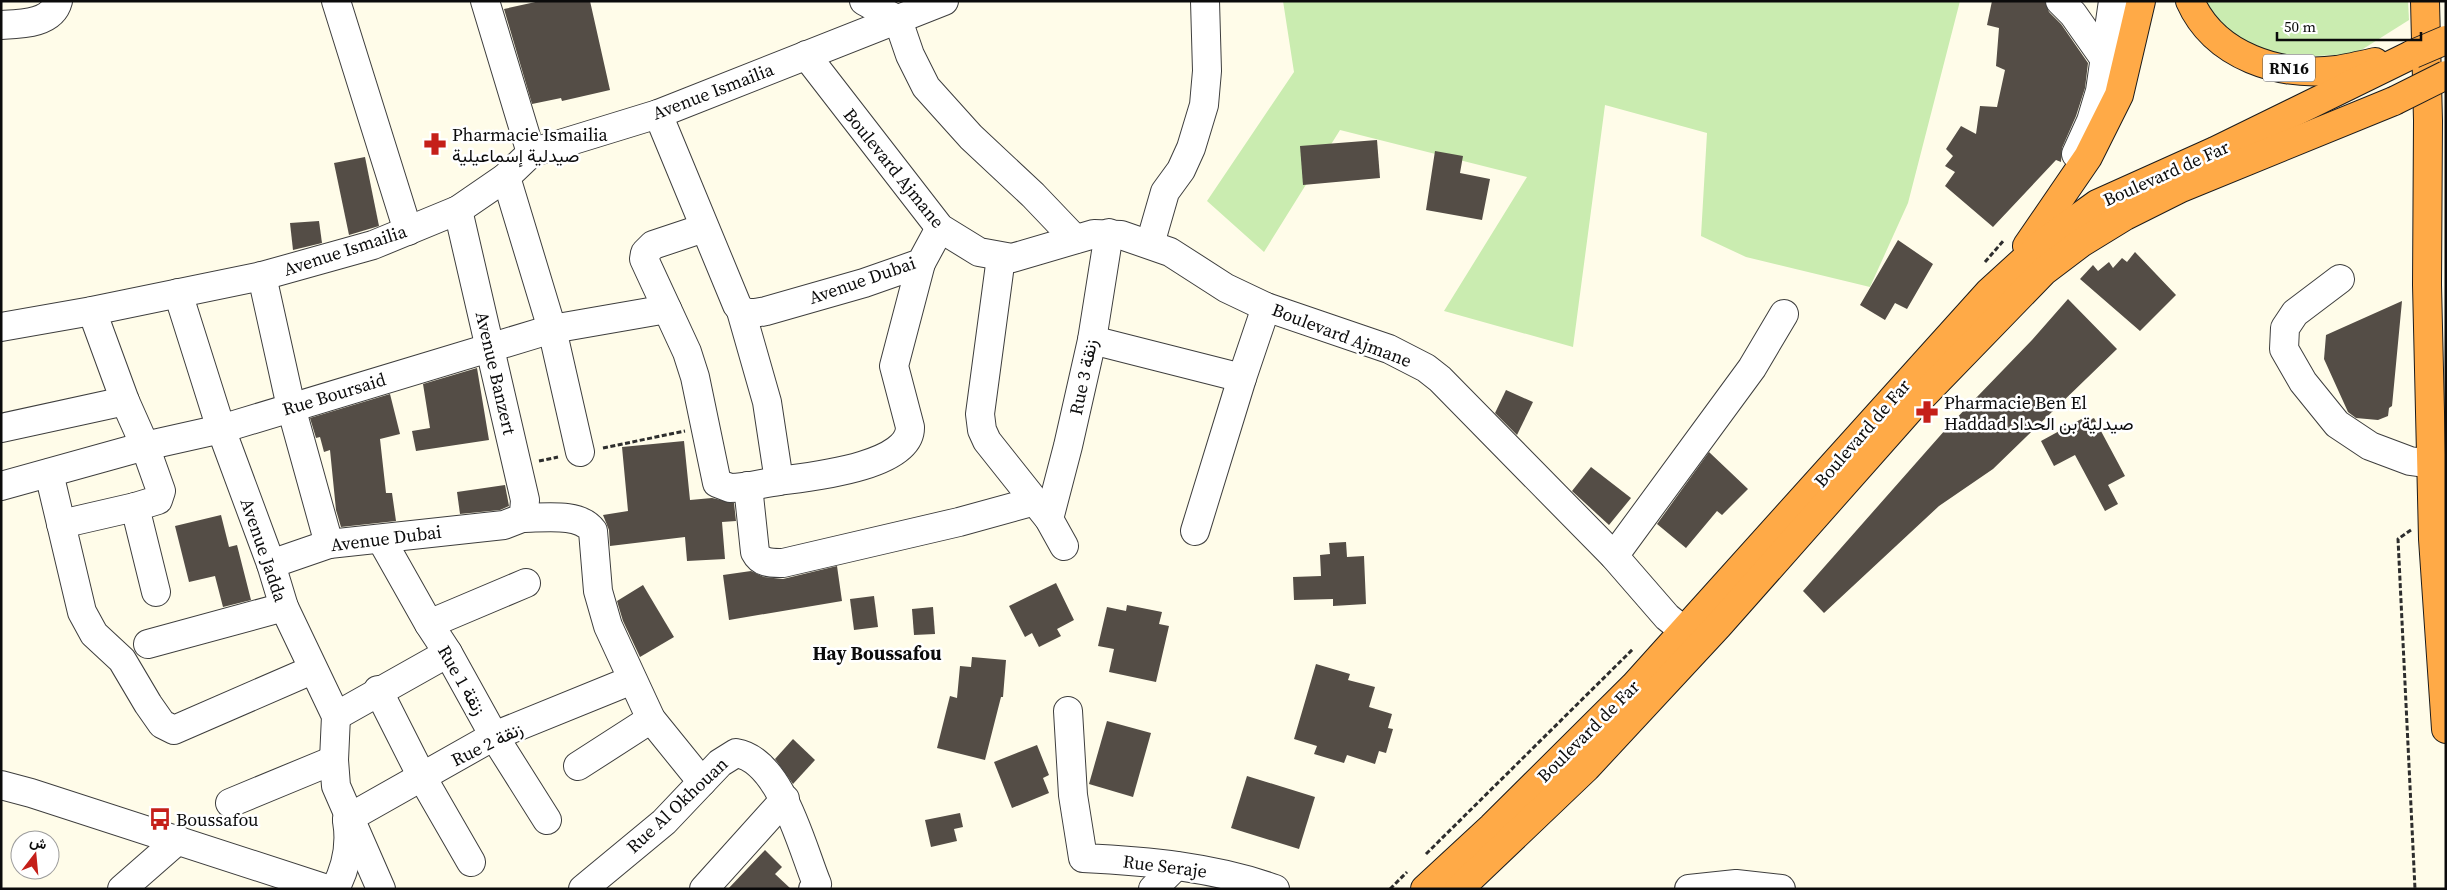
<svg xmlns="http://www.w3.org/2000/svg" width="2447" height="890" viewBox="0 0 2447 890" font-family="'Source Serif 4',Vazirmatn,serif">
<style>
.green{fill:#caecb0}
.building{fill:#544d46}
.lines{fill:none;stroke-linecap:round;stroke-linejoin:round}
.minor-casing{stroke:#3e3e3e;stroke-width:30}
.highway-casing{stroke:#1c1c1c;stroke-width:30}
.path{stroke:#2d2d2d;stroke-width:3;stroke-dasharray:5 2.5;stroke-linecap:butt}
.minor{stroke:#fff;stroke-width:28}
.highway{stroke:#ffaa47;stroke-width:28}
.highway-bridge-casing{stroke:#1c1c1c;stroke-width:30;stroke-linecap:butt}
.highway-bridge{stroke:#ffaa47;stroke-width:28}
.labels{text-anchor:middle;dominant-baseline:central;stroke-width:5;stroke-linejoin:round;paint-order:stroke}
.shield{fill:#fff;stroke:#545454;stroke-width:1}
.shield-label{font-size:16px;font-weight:bold;fill:#0b0b0b}
.street-label{font-size:18px;fill:#0b0b0b;stroke:#fff}
.poi-label{font-size:18px;fill:#0b0b0b;stroke:#fff;text-anchor:start}
.neighbourhood-label{font-size:19px;font-weight:bold;fill:#0b0b0b;stroke:#fff}
</style>
<rect width="100%" height="100%" fill="#fffce9"/>
<!-- green -->
<g class="green">
<polygon points="1283,1 1960,1 1908,203 1870,287 1746,257 1701,236 1707,133 1605,105 1573,347 1444,311 1527,177 1340,130 1264,252 1207,201 1294,72"/>
<polygon points="2200,1 2408,1 2409,20 2355,54 2295,57 2248,50"/>
</g>
<!-- building -->
<g class="building">
<polygon points="540,1 590,1 610,90 562,101 561,98 532,104 504,9"/>
<polygon points="1992,1 2045,1 2049,12 2061,24 2088,63 2085,88 2076,116 2062,148 2061,162 2056,160 1993,227 1945,186 1955,172 1945,166 1953,156 1946,149 1961,126 1976,134 1980,106 1997,107 2005,70 1996,66 1999,28 1987,25"/>
<polygon points="1377,140 1380,178 1303,185 1300,146"/>
<polygon points="1435,151 1463,156 1460,173 1490,179 1482,220 1426,210"/>
<polygon points="365,157 379,226 349,235 334,163"/>
<polygon points="319,221 322,243 293,250 290,223"/>
<polygon points="1898,240 1933,264 1907,309 1895,303 1885,320 1860,305"/>
<polygon points="2135,252 2176,295 2140,331 2080,279 2093,265 2098,271 2109,262 2113,268 2122,258 2127,262"/>
<polygon points="2068,299 2117,349 1993,469 1939,506 1824,613 1803,591 1946,429 2032,340"/>
<polygon points="2402,301 2392,406 2389,408 2388,416 2378,420 2356,418 2348,412 2324,359 2326,335"/>
<polygon points="477,368 489,440 416,451 412,431 430,428 423,384"/>
<polygon points="1506,390 1533,402 1517,435 1495,413"/>
<polygon points="390,394 400,434 380,439 386,493 392,493 396,521 341,527 336,510 330,450 324,452 320,437 316,438 310,418"/>
<polygon points="2085,417 2087,421 2094,418 2125,476 2108,485 2118,504 2105,511 2075,455 2054,466 2041,441"/>
<polygon points="684,441 690,500 712,498 734,503 736,521 722,522 725,559 687,561 685,537 610,546 609,530 603,515 628,511 622,447"/>
<polygon points="1709,452 1748,489 1722,515 1717,511 1686,548 1657,524"/>
<polygon points="1591,467 1631,498 1609,525 1572,491"/>
<polygon points="505,485 509,506 500,510 460,514 457,492"/>
<polygon points="221,515 229,547 237,545 251,600 223,607 215,576 189,582 175,526"/>
<polygon points="1346,542 1347,557 1364,556 1366,604 1333,606 1333,599 1294,600 1293,577 1321,576 1320,555 1330,554 1329,543"/>
<polygon points="837,566 842,601 729,620 723,575 751,571 764,577 783,579"/>
<polygon points="1056,583 1074,620 1057,629 1061,636 1039,647 1032,633 1025,637 1009,606"/>
<polygon points="643,585 674,637 640,657 623,621 617,601"/>
<polygon points="874,596 878,627 854,630 850,599"/>
<polygon points="1127,605 1162,612 1159,624 1169,626 1156,682 1109,672 1114,649 1098,646 1107,607 1126,611"/>
<polygon points="933,607 935,634 914,635 912,609"/>
<polygon points="972,657 1006,660 1003,697 1001,697 985,760 937,748 950,696 957,698 960,666 971,667"/>
<polygon points="1316,664 1350,674 1348,680 1375,687 1369,707 1392,714 1388,728 1393,729 1386,753 1379,751 1375,764 1347,755 1344,763 1314,754 1317,746 1294,739"/>
<polygon points="1107,721 1151,733 1133,797 1089,784"/>
<polygon points="793,739 815,760 793,784 775,759"/>
<polygon points="1037,745 1049,775 1043,778 1049,793 1012,808 994,762"/>
<polygon points="1247,776 1315,797 1299,849 1231,828"/>
<polygon points="960,813 963,827 954,829 957,841 931,847 925,820"/>
<polygon points="765,850 782,867 775,874 791,889 728,889"/>
</g>
<g class="lines">
<defs>
<g id="minor">
<polyline points="336,1 408,231"/>
<polyline points="485,1 531,153"/>
<polyline points="864,1 898,20 910,55 926,87 971,137 1033,195 1075,239"/>
<polyline points="2060,1 2073,14 2106,61"/>
<path d="M1 25C21 24 52 24 58 1"/>
<polyline points="806,55 940,228 979,252 1012,258 1094,234 1121,235 1170,252 1226,288 1266,307 1389,349 1426,368 1440,379 1614,556 1667,617 1683,630"/>
<path d="M658 114 737 305C744 316 755 313 766 311L864 283 921 263 940 228"/>
<polyline points="2076,154 2091,121 2100,91 2113,1"/>
<polyline points="506,177 552,329 580,452"/>
<path d="M704 228 653 245 645 253 644 259 687 352 695 377 717 483 730 488C747 488 763 483 779 481 808 477 911 467 910 427L894 366 921 263"/>
<polyline points="1150,244 1165,192 1181,170 1191,148 1204,105 1207,71 1205,1"/>
<polyline points="1001,257 980,414 982,430 987,441 1049,519 1064,546"/>
<polyline points="262,276 291,407 329,544"/>
<polyline points="2340,279 2295,313 2285,328 2284,349 2303,382 2337,424 2370,446 2410,461 2432,464"/>
<polyline points="178,293 221,429 271,564 284,607 336,716 334,760 336,786 381,889"/>
<polyline points="92,311 125,401 145,446 161,491 158,500 135,507 156,592"/>
<polyline points="741,311 767,402 779,481"/>
<polyline points="1,327 92,311 262,276 373,245 458,210 506,177 531,153 658,114 944,1"/>
<polyline points="1092,340 1242,378"/>
<polyline points="1,428 125,401"/>
<polyline points="49,473 82,612 94,634 122,660 148,704 162,724 174,730 312,670"/>
<polyline points="1,486 145,446 221,429 552,329 667,309"/>
<path d="M748 486 755 552C761 564 772 563 783 563L959 522 1035 501"/>
<path d="M522 518C543 518 580 512 593 531L598 591 608 626 651 719 702 782"/>
<polyline points="1049,519 1068,446 1092,340 1109,233"/>
<polyline points="61,524 135,507"/>
<polyline points="1195,531 1242,378 1266,307"/>
<polyline points="381,539 429,624 448,653 494,736 547,820"/>
<polyline points="1614,556 1752,368 1784,314"/>
<polyline points="271,564 329,544 504,525 522,518 524,513 525,500 458,210"/>
<polyline points="429,624 526,583"/>
<polyline points="148,644 284,607"/>
<polyline points="378,690 422,777 471,862"/>
<path d="M1068 711 1073 795 1083 858C1147 861 1214 867 1275 889"/>
<polyline points="336,716 448,653"/>
<polyline points="578,766 651,719"/>
<polyline points="1,785 31,793 327,889"/>
<polyline points="230,803 334,760"/>
<polyline points="347,819 494,736 632,680"/>
<polyline points="122,889 178,840"/>
<path d="M335 889C346 868 351 844 347 821"/>
<path d="M583 889 664 822 720 763 736 753C781 760 802 848 817 884L813 889"/>
<polyline points="704,889 785,799"/>
<polyline points="1153,889 1176,866"/>
<polyline points="1689,889 1736,884 1781,889"/>
</g>
<g id="highway">
<path d="M2190 1C2215 57 2280 77 2337 70 2349 68 2362 65 2375 62"/>
<polyline points="2425,1 2428,121 2427,285 2433,539 2446,729"/>
<polyline points="2027,246 2088,157 2119,95 2141,1"/>
<polyline points="1425,889 1492,827 1634,686 1989,292 2043,243 2097,204 2215,151 2413,54"/>
<polyline points="1459,889 1586,768 1718,626 1912,407 2044,271 2081,243 2125,216 2181,188 2394,101"/>
</g>
</defs>
<!-- minor casing -->
<use href="#minor" class="minor-casing"/>
<!-- highway casing -->
<use href="#highway" class="highway-casing"/>
<!-- path -->
<g class="path">
<polyline points="1985,262 2004,240"/>
<polyline points="603,448 685,431"/>
<polyline points="539,461 558,457"/>
<polyline points="2411,530 2398,539 2415,889"/>
<polyline points="1426,854 1633,649"/>
<polyline points="1390,889 1407,872"/>
</g>
<!-- minor -->
<use href="#minor" class="minor"/>
<!-- highway -->
<use href="#highway" class="highway"/>
<defs>
<g id="highway-bridge">
<polyline points="2413,54 2446,40"/>
<polyline points="2394,101 2446,75"/>
</g>
</defs>
<!-- highway-bridge casing -->
<use href="#highway-bridge" class="highway-bridge-casing"/>
<!-- highway-bridge -->
<use href="#highway-bridge" class="highway-bridge"/>
</g>
<!-- icons -->
<defs>
<symbol id="pharmacy-bare" viewBox="-9 -9 18 18"><path d="M-2-6h4v4h4v4h-4v4h-4v-4h-4v-4h4Z" fill="#c51f19" stroke="#fff" stroke-width="2.5" paint-order="stroke"/></symbol>
<symbol id="bus-bare" viewBox="-9 -9 18 18"><path d="M-5-6H5V4H4V6H2V4H-2V6H-4V4H-5ZM-3.5-4V0h7V-4ZM-3.5 1.2v1.5H-2V1.2ZM2 1.2v1.5H3.5V1.2Z" fill="#c51f19" stroke="#fff" stroke-width="2.5" paint-order="stroke"/></symbol>
</defs>
<g fill-rule="evenodd">
<use href="#pharmacy-bare" x="419" y="128" width="32" height="32"/>
<use href="#pharmacy-bare" x="1911" y="396" width="32" height="32"/>
<use href="#bus-bare" x="144" y="803" width="32" height="32"/>
</g>
<g class="labels">
<!-- shield labels -->
<rect class="shield" x="2263" y="54.5" width="52" height="27" rx="4"/>
<g class="shield-label">
<text x="2289" y="68">RN16</text>
</g>
<!-- street labels -->
<g class="street-label">
<text transform="translate(713 91) rotate(-21)">Avenue Ismailia</text>
<text transform="translate(894 168) rotate(51)">Boulevard Ajmane</text>
<text transform="translate(2166 173) rotate(-24)">Boulevard de Far</text>
<text transform="translate(345 250) rotate(-18)">Avenue Ismailia</text>
<text transform="translate(862 280) rotate(-19)">Avenue Dubai</text>
<text transform="translate(1342 335) rotate(21)">Boulevard Ajmane</text>
<text transform="translate(496 373) rotate(77)">Avenue Banzert</text>
<text transform="translate(1083 377) rotate(-78)">Rue 3 زنقة</text>
<text transform="translate(334 394) rotate(-17)">Rue Boursaid</text>
<text transform="translate(1862 433) rotate(-49)">Boulevard de Far</text>
<text transform="translate(386 538) rotate(-7)">Avenue Dubai</text>
<text transform="translate(264 550) rotate(71)">Avenue Jadda</text>
<text transform="translate(462 680) rotate(60)">Rue 1 زنقة</text>
<text transform="translate(1588 731) rotate(-45)">Boulevard de Far</text>
<text transform="translate(487 744) rotate(-26)">Rue 2 زنقة</text>
<text transform="translate(677 805) rotate(-43)">Rue Al Okhouan</text>
<text transform="translate(1165 866) rotate(7)">Rue Seraje</text>
</g>
<!-- poi labels -->
<g class="poi-label">
<text x="452" y="134">Pharmacie Ismailia<tspan x="452" dy="21">صيدلية إسماعيلية</tspan></text>
<text x="1944" y="402">Pharmacie Ben El<tspan x="1944" dy="21">Haddad صيدلية بن الحداد</tspan></text>
<text x="176" y="819">Boussafou</text>
</g>
<!-- neighbourhood labels -->
<g class="neighbourhood-label">
<text x="877" y="653">Hay Boussafou</text>
</g>
</g>
<!-- border -->
<rect width="2447" height="890" fill="none" stroke="#0b0b0b" stroke-width="5"/>
<!-- north arrow -->
<g transform="translate(35 855) rotate(16)"><circle r="24" fill="#ffffff" stroke="#9d9d9d"/>
<path d="M0-4L9 19L0 12L-9 19Z" fill="#c51f19"/>
<text y="-8" font-size="14" font-weight="bold" text-anchor="middle" fill="#0b0b0b">ش</text>
</g>
<!-- scale -->
<path d="M2277 32v8h144v-8" fill="none" stroke="#0b0b0b" stroke-width="2.5"/>
<text x="2284" y="32" font-size="15" fill="#0b0b0b" stroke="#ffffff" stroke-width="4" paint-order="stroke">50 m</text>
</svg>
